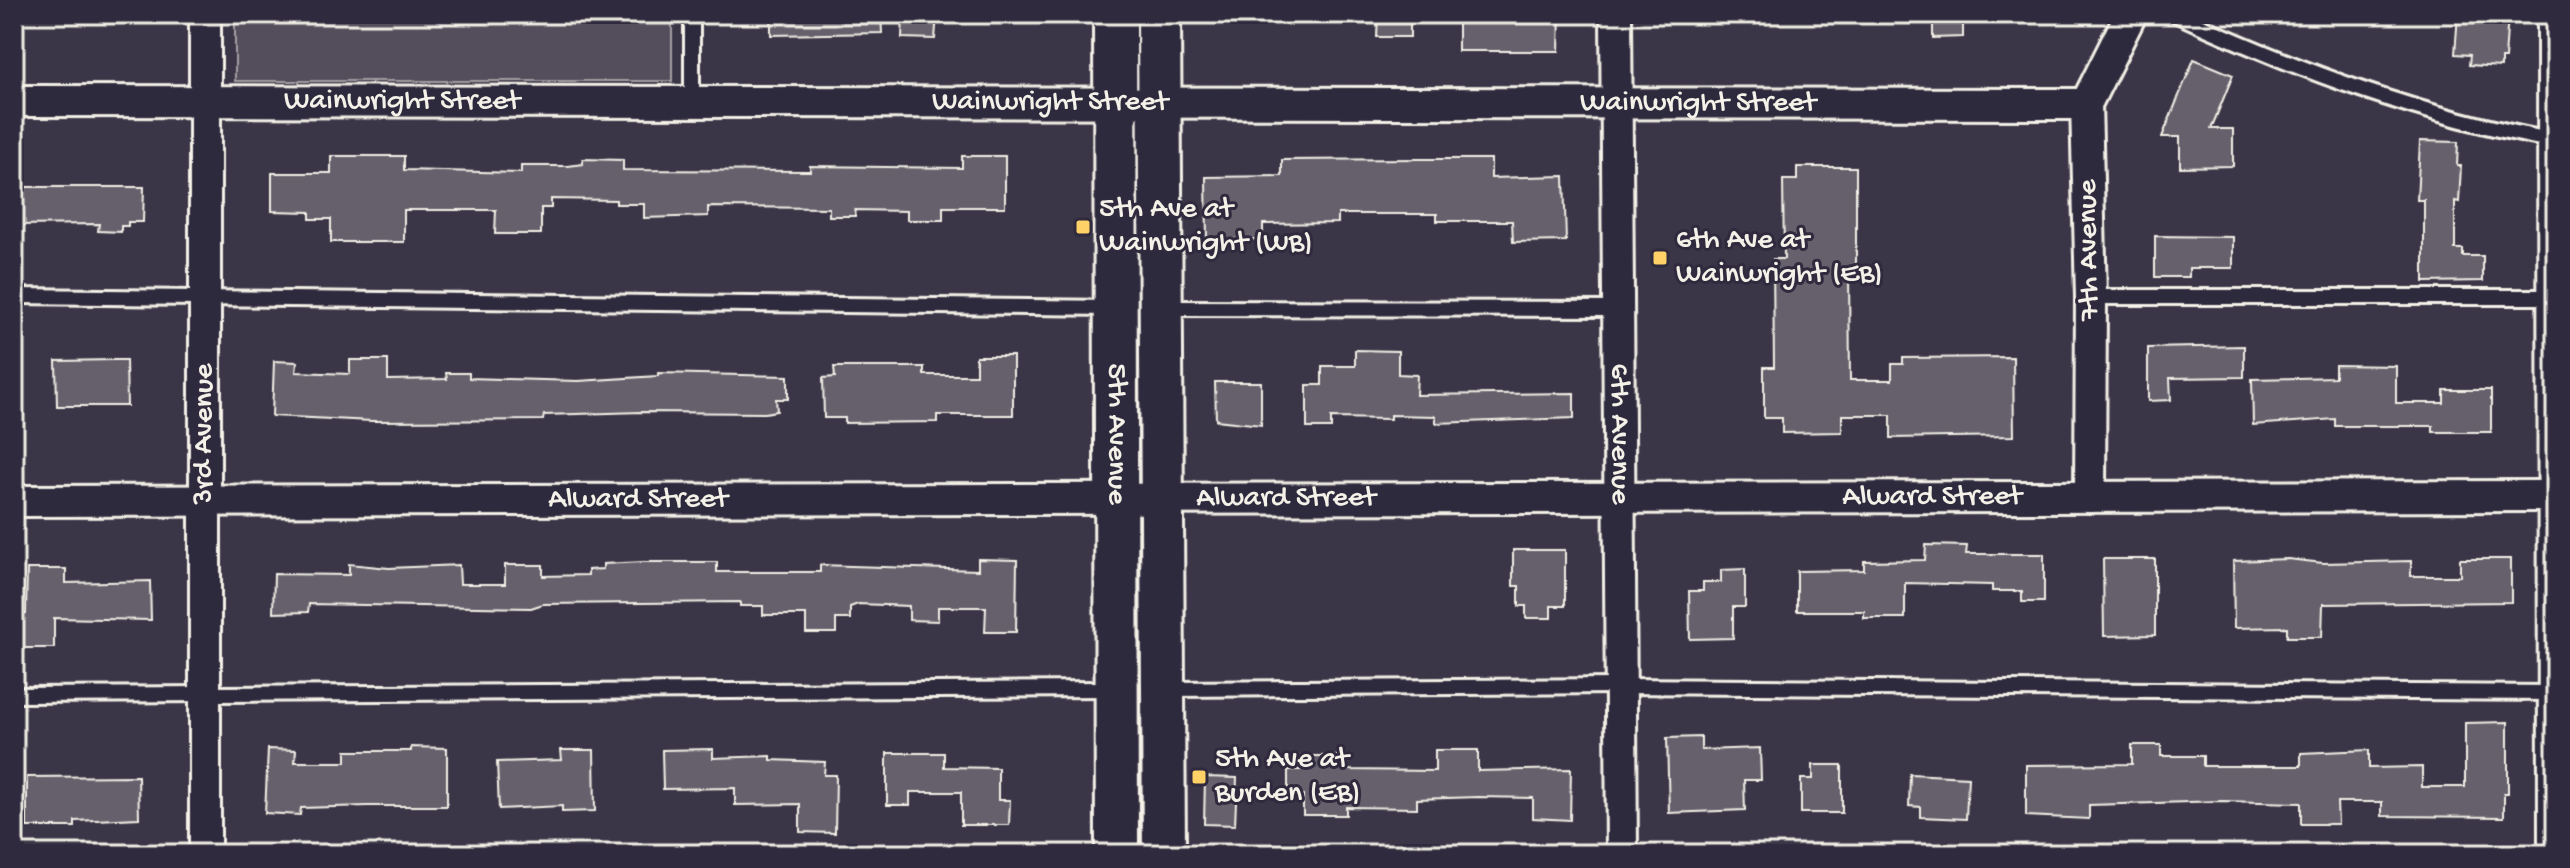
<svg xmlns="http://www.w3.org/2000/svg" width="2570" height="868" viewBox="0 0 2570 868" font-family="'Gochi Hand',sans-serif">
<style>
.green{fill:#534e5c;stroke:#a4a0a2;stroke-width:2}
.building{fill:#65616c;stroke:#f4f1e8;stroke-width:2}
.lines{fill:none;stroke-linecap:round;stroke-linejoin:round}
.lane-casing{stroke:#f4f1e8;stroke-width:20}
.street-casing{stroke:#f4f1e8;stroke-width:36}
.secondary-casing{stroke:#f4f1e8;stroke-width:48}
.lane{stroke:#2f2a3d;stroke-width:14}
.street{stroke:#2f2a3d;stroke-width:30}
.secondary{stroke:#2f2a3d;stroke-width:42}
.poi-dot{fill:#ffd166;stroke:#2f2a3d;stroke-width:3}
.labels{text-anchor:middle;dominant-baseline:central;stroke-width:6;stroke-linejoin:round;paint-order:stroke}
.street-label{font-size:30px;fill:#f4f1e8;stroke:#2f2a3d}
.poi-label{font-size:30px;fill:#f4f1e8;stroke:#2f2a3d;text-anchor:start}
</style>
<rect width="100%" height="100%" fill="#3b3647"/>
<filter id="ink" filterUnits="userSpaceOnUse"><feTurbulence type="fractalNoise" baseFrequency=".0125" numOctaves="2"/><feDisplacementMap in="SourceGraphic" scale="16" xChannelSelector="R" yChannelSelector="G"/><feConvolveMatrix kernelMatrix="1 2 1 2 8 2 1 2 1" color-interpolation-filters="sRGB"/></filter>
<g filter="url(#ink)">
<!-- green -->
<rect class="green" x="235" y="14" width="437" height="67"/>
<!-- building -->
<g class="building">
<polygon points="771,14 881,14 882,33 771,35"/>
<polygon points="903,14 937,14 935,39 902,38"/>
<polygon points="1378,14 1410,14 1410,37 1377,37"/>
<polygon points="1458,14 1560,14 1559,51 1458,51"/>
<polygon points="1933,14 1963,14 1963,37 1933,38"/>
<polygon points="2458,14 2508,14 2505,58 2501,58 2501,67 2469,65 2470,55 2455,54"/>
<polygon points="2194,59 2233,75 2211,129 2233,129 2233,166 2180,167 2180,137 2162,137"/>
<polygon points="2420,141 2458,142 2457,166 2461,166 2459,202 2455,201 2455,249 2463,249 2463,256 2483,256 2483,281 2424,282 2424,200 2417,200"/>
<polygon points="331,156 404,156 404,170 521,173 521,166 568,166 583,164 583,159 623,160 623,170 810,171 810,166 962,168 962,156 1005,156 1005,207 943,207 943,220 907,220 907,211 855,210 855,216 829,216 829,208 708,207 708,216 644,218 644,204 616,204 616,200 551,199 551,208 541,208 541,234 495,234 496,210 404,210 404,242 331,242 331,219 310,219 310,212 272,211 272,173 331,173"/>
<polygon points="1419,159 1491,159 1491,178 1564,176 1566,241 1513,242 1512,221 1437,221 1437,214 1338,214 1338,223 1263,224 1263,239 1207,240 1206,177 1282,176 1282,160"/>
<polygon points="1797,167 1856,167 1856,274 1849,274 1850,380 1892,380 1892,364 1903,364 1903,358 2013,357 2014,436 1891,438 1891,415 1842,415 1842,432 1782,433 1782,418 1764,418 1764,367 1774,367 1773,259 1784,259 1783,180 1797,180"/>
<polygon points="14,187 144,187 143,222 128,222 128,226 121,226 121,232 98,231 99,224 15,225"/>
<polygon points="2155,236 2233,237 2233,268 2189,268 2189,277 2155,277"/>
<polygon points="2244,346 2244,377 2170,378 2171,400 2148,401 2148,348"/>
<polygon points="1355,350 1398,351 1398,374 1417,375 1416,395 1574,393 1574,418 1436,423 1436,416 1390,415 1390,419 1331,418 1331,428 1307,428 1307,385 1322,385 1322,366 1355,366"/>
<polygon points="976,356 1013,356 1013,415 937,415 937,422 845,423 845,418 824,418 823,378 835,377 834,367 924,367 924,375 976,375"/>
<polygon points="114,360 126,360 127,406 57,406 56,361"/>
<polygon points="350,360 388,360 388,380 447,379 446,373 469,373 469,378 578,381 658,376 658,373 788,376 788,399 776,399 777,411 765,413 642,412 544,415 543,420 372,421 272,416 274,361 297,362 296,372 350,374"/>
<polygon points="2335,365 2396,366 2396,403 2444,403 2444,390 2491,390 2491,432 2433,432 2433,426 2335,426 2335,419 2253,425 2252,379 2335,377"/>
<polygon points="1215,382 1261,382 1261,425 1216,420"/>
<polygon points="1926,545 1967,546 1966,554 2044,554 2044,602 2022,602 2022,591 1992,591 1992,585 1905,583 1905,618 1864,618 1864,611 1797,611 1797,571 1864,570 1864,561 1925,560"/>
<polygon points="1513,550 1565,550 1565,606 1551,606 1551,618 1526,618 1526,606 1519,606 1519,586 1513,586"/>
<polygon points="978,559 1017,560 1016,632 985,632 986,607 938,607 938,621 909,620 909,606 858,604 850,607 850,619 836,619 836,633 806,633 806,615 763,615 763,606 740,606 740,602 543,604 531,608 309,604 308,612 273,613 274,574 349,575 349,564 389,568 459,565 460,584 505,584 505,565 543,565 543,576 588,575 588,570 603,569 603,564 644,562 717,562 717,572 820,572 820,565 978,570"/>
<polygon points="2103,559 2155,559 2155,635 2104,636"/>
<polygon points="2288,559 2323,563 2411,561 2411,576 2460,576 2460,559 2511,559 2511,602 2323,604 2322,637 2287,637 2287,627 2234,628 2233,561"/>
<polygon points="27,569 66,569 66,583 150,581 151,620 54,618 54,648 14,648 14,614 26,614"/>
<polygon points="1745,569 1745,607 1733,607 1733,638 1690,639 1689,591 1703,591 1703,582 1721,582 1721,570"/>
<polygon points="2508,722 2508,793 2504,793 2504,817 2382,816 2382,802 2337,802 2338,824 2301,824 2301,803 2223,801 2089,805 2089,819 2026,816 2026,765 2132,764 2132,745 2161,745 2161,756 2203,756 2203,766 2301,766 2301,753 2369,750 2369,768 2422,767 2422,787 2465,787 2465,723"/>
<polygon points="1701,737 1701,750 1760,748 1761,780 1744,780 1745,810 1669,813 1667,738"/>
<polygon points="411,747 447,748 447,806 368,806 301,808 300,815 265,813 268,749 296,750 295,762 346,762 346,751 411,751"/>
<polygon points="713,749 713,758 771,756 771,760 825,762 824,775 836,775 835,833 800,832 800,804 735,805 735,788 663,789 662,750"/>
<polygon points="561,750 594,750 595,811 562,812 562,806 499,809 497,762 562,760"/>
<polygon points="1435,750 1478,750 1478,771 1571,769 1570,820 1533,818 1533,798 1478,797 1417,799 1417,808 1346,807 1346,815 1303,815 1303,795 1288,795 1288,770 1300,770 1301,756 1347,756 1347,770 1435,771"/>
<polygon points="887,753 944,753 944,767 998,768 998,800 1010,800 1009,825 961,825 961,792 910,792 910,805 887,805"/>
<polygon points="1813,765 1842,765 1842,813 1801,813 1801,779 1813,779"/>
<polygon points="1910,774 1968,777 1966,819 1921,817 1921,807 1909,806"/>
<polygon points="138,776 139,818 75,821 75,827 27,827 27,777"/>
<polygon points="1205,777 1237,778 1235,825 1204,824"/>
</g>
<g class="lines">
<defs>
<g id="lane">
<polyline points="692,14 692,102"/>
<path d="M2175 14C2297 70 2423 117 2556 141"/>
<polyline points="14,296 1114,308"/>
<polyline points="2091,297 2556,297"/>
<polyline points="1166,308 1617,309"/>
<polyline points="1167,689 1618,686 2556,693"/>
<polyline points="14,695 1112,689"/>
</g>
<g id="street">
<path id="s1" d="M1616 14 1622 854"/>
<polyline points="2553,14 2554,854"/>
<path id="s2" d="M14 101 2086 104"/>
<polyline points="2090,497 2091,297 2086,104 2131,14"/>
<path id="s3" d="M14 501 2556 496"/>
<polyline points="205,854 205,14"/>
</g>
<g id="secondary">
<path id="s4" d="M1115 14 1117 854"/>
<polyline points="1159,14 1164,854"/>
</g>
</defs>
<!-- lane casing -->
<use href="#lane" class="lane-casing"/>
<!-- street casing -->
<use href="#street" class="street-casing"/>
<!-- secondary casing -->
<use href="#secondary" class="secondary-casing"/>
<!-- lane -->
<use href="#lane" class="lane"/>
<!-- street -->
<use href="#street" class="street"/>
<!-- secondary -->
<use href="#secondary" class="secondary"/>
</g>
</g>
<!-- markers -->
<g class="poi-dot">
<rect x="1075" y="219" width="16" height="16" rx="4"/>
<rect x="1652" y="250" width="16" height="16" rx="4"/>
<rect x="1191" y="769" width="16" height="16" rx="4"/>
</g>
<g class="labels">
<!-- street labels -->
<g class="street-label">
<text stroke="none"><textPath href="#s2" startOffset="388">Wainwright Street</textPath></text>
<text stroke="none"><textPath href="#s2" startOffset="1036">Wainwright Street</textPath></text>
<text stroke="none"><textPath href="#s2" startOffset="1684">Wainwright Street</textPath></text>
<text transform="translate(2090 250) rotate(-91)">7th Avenue</text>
<text transform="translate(205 434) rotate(-90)">3rd Avenue</text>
<text stroke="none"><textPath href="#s4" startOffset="420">5th Avenue</textPath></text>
<text stroke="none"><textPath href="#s1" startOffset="420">6th Avenue</textPath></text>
<text stroke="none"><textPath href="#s3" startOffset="1272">Alward Street</textPath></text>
<text stroke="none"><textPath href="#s3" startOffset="1918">Alward Street</textPath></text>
<text stroke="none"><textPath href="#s3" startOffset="624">Alward Street</textPath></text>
</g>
<!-- poi labels -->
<g class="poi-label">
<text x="1099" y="210">5th Ave at<tspan x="1099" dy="34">Wainwright (WB)</tspan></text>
<text x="1676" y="241">6th Ave at<tspan x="1676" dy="34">Wainwright (EB)</tspan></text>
<text x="1215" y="760">5th Ave at<tspan x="1215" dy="34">Burden (EB)</tspan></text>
</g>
</g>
<!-- margin -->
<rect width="2570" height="868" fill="none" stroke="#2f2a3d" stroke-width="48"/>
<rect x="24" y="24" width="2522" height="820" fill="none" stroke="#f4f1e8" stroke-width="3" filter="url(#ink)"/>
</svg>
